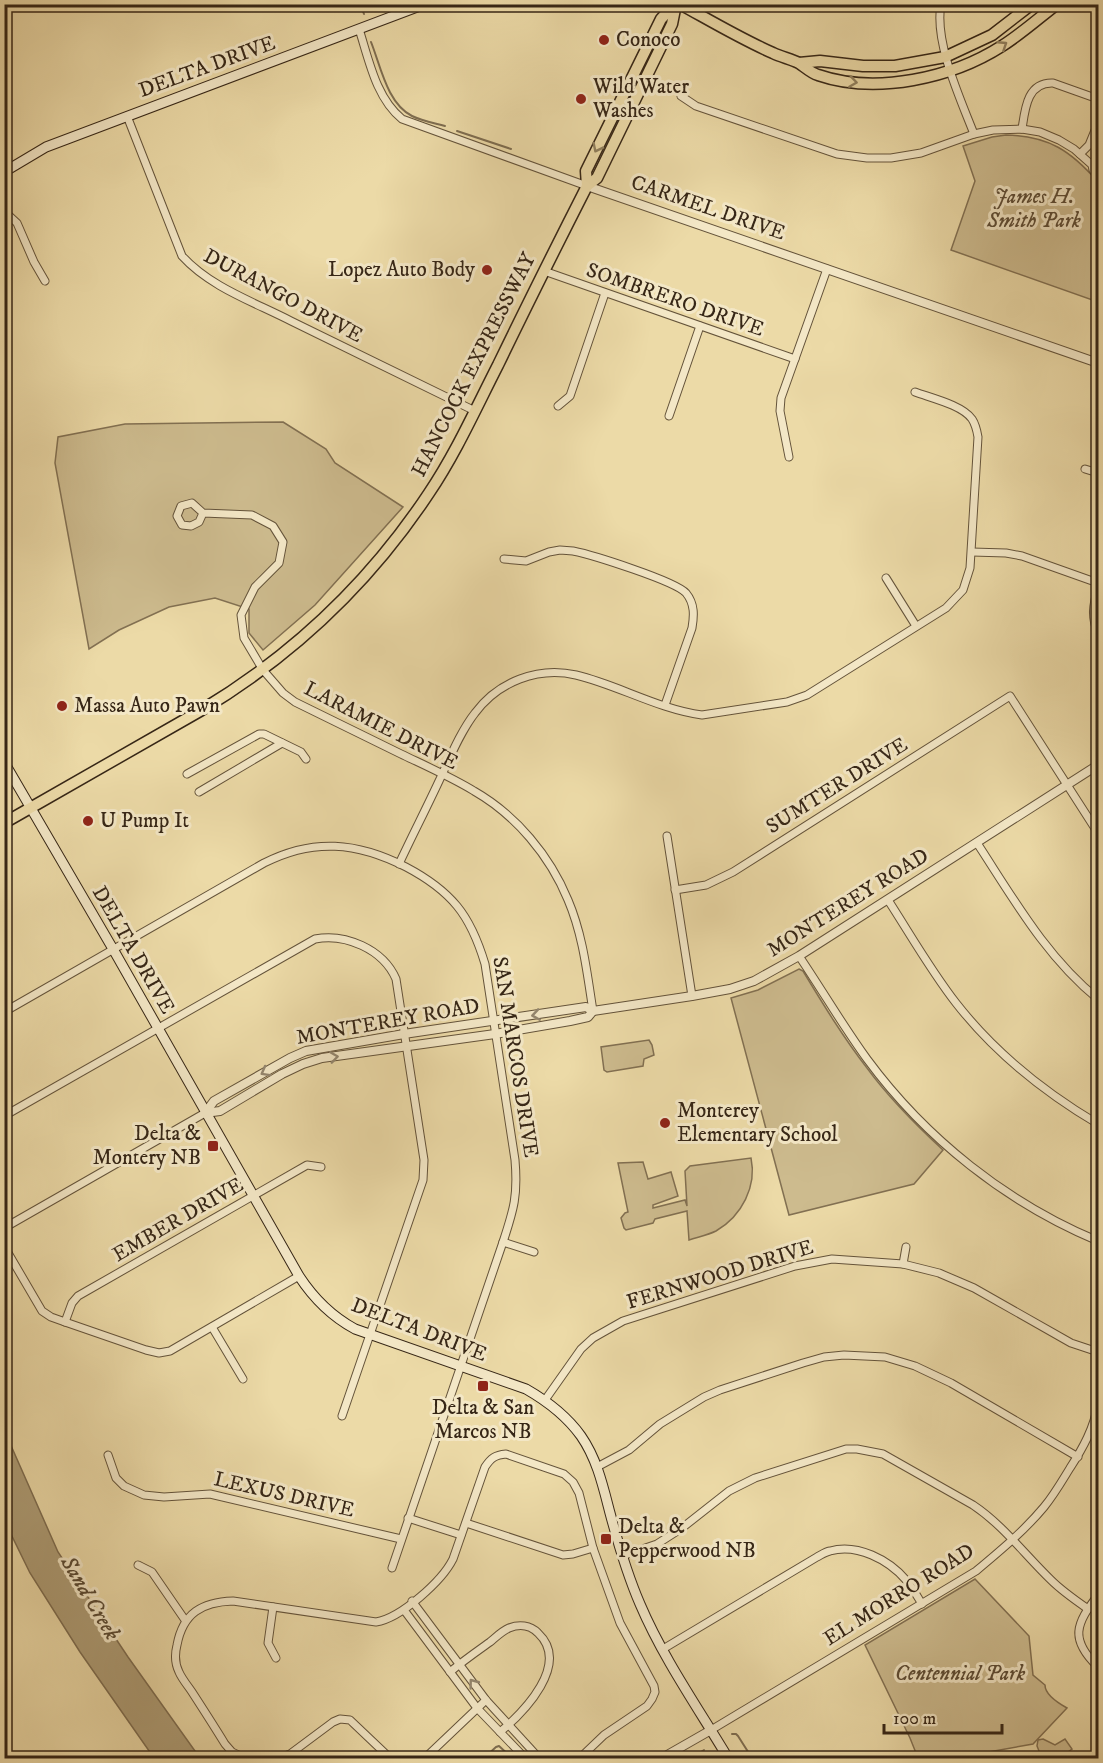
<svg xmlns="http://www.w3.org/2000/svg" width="1103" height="1763" viewBox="0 0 1103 1763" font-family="'IM FELL DW Pica',serif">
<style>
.green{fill:#cdbb8e;stroke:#827052;stroke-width:1.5}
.water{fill:#ae9d76;stroke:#7e6d50;stroke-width:1.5}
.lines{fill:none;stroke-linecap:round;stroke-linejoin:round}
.stream{stroke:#7e6d50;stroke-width:2}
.minor-casing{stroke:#64533a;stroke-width:9}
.tertiary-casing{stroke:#64533a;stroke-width:10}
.secondary-casing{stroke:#362616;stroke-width:11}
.primary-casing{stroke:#362616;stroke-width:13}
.minor{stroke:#f3e7c6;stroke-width:7}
.tertiary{stroke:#f3e7c6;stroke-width:8}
.secondary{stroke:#f3e7c6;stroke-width:9}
.primary{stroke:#ecdaa7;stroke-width:10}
.oneway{stroke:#91805e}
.oneway2{stroke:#94866e}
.poi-dot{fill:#8f2418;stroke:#f3e7c6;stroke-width:2}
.labels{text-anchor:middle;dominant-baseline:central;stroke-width:6;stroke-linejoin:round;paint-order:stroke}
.poi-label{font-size:21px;fill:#362616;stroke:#f3e7c6;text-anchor:start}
.street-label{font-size:21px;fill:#362616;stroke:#f3e7c6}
.park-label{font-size:21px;font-style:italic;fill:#5c4b34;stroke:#f3e7c6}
.water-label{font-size:22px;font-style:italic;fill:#5a4a33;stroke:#f3e7c6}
</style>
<rect width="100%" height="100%" fill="#ecdaa7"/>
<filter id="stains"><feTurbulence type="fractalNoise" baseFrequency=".00333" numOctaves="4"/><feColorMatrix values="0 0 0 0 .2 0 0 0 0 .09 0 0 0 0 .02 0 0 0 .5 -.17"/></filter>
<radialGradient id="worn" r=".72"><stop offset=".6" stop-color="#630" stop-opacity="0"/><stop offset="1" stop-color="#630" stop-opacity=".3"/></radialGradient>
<!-- green -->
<g class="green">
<path d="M1006 135C1049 136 1071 151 1098 182V302L951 250 975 181 963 146 992 137Z"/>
<polygon points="283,422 326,449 335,463 403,507 315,605 263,650 249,633 249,609 215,598 169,607 119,630 89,649 55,463 58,437 125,424"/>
<path d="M799 969 803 971C823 1004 843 1037 867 1068 889 1098 916 1125 943 1150L914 1184 789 1215 731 998 758 990Z"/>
<polygon points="649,1040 652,1045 654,1055 644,1059 643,1066 607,1072 604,1070 601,1047"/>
<path d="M751 1158C757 1186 742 1216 716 1231 708 1235 698 1237 689 1240L687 1211 655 1219 653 1223 626 1230 624 1228 621 1218 625 1213 628 1212 618 1163 643 1162 648 1179 671 1172 678 1196 653 1205V1208L685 1200 687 1206 685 1171 690 1166Z"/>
<path d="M975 1579 1029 1636 1033 1675 1045 1685C1045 1695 1058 1703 1067 1708L1033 1744 955 1758H918L910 1738 865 1645Z"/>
<polygon points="1043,1739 1055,1745 1065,1739 1072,1749 1060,1758 1038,1758 1041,1756 1037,1746 1038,1740"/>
</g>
<!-- water -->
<polygon class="water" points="5,1432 58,1552 128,1657 200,1758 154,1758 80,1652 30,1573 5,1522"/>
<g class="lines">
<!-- stream -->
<g class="stream">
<polyline points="360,4 364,14"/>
<path d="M371 42C381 67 387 103 412 116 422 121 434 123 445 126"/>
<polyline points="457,131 511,149"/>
<polyline points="732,1734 736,1734 738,1736 752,1758"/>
<polyline points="484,1758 496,1747 499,1746 512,1758"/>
<polyline points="691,1758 704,1750"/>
</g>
<defs>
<g id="minor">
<path d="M941 4C934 42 960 98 974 134"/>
<path d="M359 29C369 60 376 98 402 119L587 186"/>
<polyline points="681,96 696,106 837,154 867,158 891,158 921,153 974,134 993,130 1022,129 1040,132 1059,140 1074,149 1092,165 1093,170 1098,177"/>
<path d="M127 116 182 256C210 287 254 302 291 321 352 351 413 381 475 411"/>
<path d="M1022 129C1025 109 1027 82 1053 83L1098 99"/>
<polyline points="1080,154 1089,145 1098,123"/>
<polyline points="4,211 17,223 34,262 45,281"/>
<polyline points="544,271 795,359"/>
<polyline points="558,406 570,396 605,293"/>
<polyline points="669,416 700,326"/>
<polyline points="789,457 780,411 781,398 827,269"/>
<polyline points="1085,469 1098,473"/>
<path d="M203 513 192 503 181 506 177 516 182 525 191 526 199 522 203 513 252 515 273 526 283 542 279 563 255 587 241 615 244 638 263 670 283 693 295 702C330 719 366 737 401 754 426 766 451 777 474 791 516 815 550 856 568 900 583 935 587 973 593 1011"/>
<polyline points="972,552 1006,553 1022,556 1098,583"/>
<path d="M504 559 526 561 549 552 560 550 573 551C593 555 675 581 686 593 695 604 694 616 692 628L665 705"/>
<polyline points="886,578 916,626"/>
<path d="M1098 588C1093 605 1091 617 1098 633"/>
<polyline points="187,774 259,734 264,734 301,752 306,759"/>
<polyline points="199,792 282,743"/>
<polyline points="667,836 692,996"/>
<path d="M977 843C1013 898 1046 957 1098 999"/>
<path d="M399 864C412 836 426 809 439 781 449 760 460 732 475 713 498 682 538 666 576 675 618 685 658 709 702 715L787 702 807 695 946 608 963 590 970 568 978 437C977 431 976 425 972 419 962 405 931 398 915 392"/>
<polyline points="675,890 706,885 733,872 1010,696 1098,833"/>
<path d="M888 900C910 934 931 971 956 1003 995 1053 1044 1092 1098 1124"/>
<path d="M799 956C822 990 843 1026 867 1059 926 1139 1007 1203 1098 1241"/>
<path d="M4 1012 264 863C313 838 357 842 406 867 425 877 443 889 457 906 471 923 479 944 485 964L515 1160C518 1195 514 1209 503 1242L392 1568"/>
<path d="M4 1116 315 939C345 933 383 949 396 979L424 1160 423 1180 342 1416"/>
<polyline points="4,1228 205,1113"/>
<polyline points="503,1242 534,1252"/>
<polyline points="4,1246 42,1311 51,1317 65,1322 146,1350 159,1353 170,1351 299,1276"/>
<polyline points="903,1264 906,1247"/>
<polyline points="65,1322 72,1303 78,1296 307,1165 321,1167"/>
<polyline points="212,1327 243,1379"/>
<polyline points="545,1400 581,1349 593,1338 623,1321 795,1266 832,1259 903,1264 939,1273 974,1288 1071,1343 1098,1352"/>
<polyline points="108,1455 116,1478 124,1486 144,1495 164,1497 210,1494 401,1539"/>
<polyline points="597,1467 629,1450 660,1424 704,1397 720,1390 803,1363 824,1357 844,1355 885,1357 915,1366 951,1383 1078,1457"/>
<polyline points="408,1518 461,1535"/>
<polyline points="466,1523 563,1555 573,1554 593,1548"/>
<path d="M622 1556 657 1544 682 1528 729 1491 755 1478 846 1449H857L883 1454 973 1505C1003 1525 1025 1555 1051 1580 1062 1591 1075 1600 1088 1609"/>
<polyline points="138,1565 152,1572 185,1620"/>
<path d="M1098 1595C1076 1624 1069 1639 1098 1667"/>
<polyline points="412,1601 486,1700 539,1758"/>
<polyline points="273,1607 268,1643 276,1658"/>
<polyline points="404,1610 477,1708 525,1758"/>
<path d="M663 1649 817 1557C821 1555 825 1552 830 1551 857 1543 889 1560 906 1580 912 1587 917 1596 922 1604"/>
<path d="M450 1672C463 1661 476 1652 490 1642 496 1637 502 1631 509 1628 519 1624 530 1625 538 1633 571 1664 524 1712 500 1732"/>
<path d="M711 1730 976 1571C1000 1551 1024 1531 1044 1507 1054 1495 1062 1481 1070 1468 1083 1448 1094 1428 1098 1404"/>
<path d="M245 1758 232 1752 225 1744C214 1726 203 1709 192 1692 188 1686 182 1679 179 1672 175 1664 175 1653 177 1645 183 1613 202 1602 233 1601L376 1622C401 1618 442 1581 453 1559L485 1467C491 1458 495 1455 506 1454L564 1474 573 1482 579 1493 593 1548 620 1623 654 1686 655 1692 652 1699 647 1706 604 1735 580 1758"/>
<polyline points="280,1758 290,1754 333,1722 340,1719 350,1720 390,1758"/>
<polyline points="425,1758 486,1700"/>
</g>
<g id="tertiary">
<polyline points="587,186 1098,363"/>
<polyline points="205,1113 214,1101 290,1058 306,1051 404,1034 586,1007 593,1011 692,996 730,989 754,981 799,956 1098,765"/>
<polyline points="205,1113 220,1111 282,1074 303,1064 322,1058 495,1034 570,1021 588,1017 593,1011"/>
<polyline points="662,1758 711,1730"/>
</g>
<g id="secondary">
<polyline points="4,172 46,147 425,4"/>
<path d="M4 762 113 949 299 1276C314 1299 331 1316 355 1329L526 1389C547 1401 566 1415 581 1436 597 1459 603 1486 610 1513 618 1543 627 1574 640 1604 663 1658 698 1708 728 1758"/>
</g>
<g id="primary">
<path d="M680 4C711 21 741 39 773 53 781 57 791 59 799 63 805 67 811 73 818 75 876 95 952 78 1002 46 1021 34 1039 18 1057 4"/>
<polyline points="799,63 820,61 863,66 895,66 945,57 992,35 1032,4"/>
<polyline points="587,186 586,171 661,19 675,4"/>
<path d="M4 823 200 711C292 656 370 582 429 493 456 453 476 408 498 365 527 305 557 245 587 186L597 178 672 24 676 4"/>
</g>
</defs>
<!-- minor casing -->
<use href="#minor" class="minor-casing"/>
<!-- tertiary casing -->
<use href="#tertiary" class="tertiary-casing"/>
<!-- secondary casing -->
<use href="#secondary" class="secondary-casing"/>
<!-- primary casing -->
<use href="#primary" class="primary-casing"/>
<!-- minor -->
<use href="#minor" class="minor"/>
<!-- tertiary -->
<use href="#tertiary" class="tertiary"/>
<!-- secondary -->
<use href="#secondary" class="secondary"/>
<!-- primary -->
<use href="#primary" class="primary"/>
</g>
<!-- one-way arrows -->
<defs><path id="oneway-chevron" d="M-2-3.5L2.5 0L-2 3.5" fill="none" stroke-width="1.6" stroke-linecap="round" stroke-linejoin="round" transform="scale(1.5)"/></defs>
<g class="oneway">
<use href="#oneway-chevron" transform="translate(1003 45) rotate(-33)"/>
<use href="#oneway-chevron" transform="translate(853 82) rotate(8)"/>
<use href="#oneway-chevron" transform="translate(597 148) rotate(116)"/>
</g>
<g class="oneway2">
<use href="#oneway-chevron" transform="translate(536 1015) rotate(171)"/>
<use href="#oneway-chevron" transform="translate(334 1057) rotate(-8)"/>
<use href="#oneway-chevron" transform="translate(265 1072) rotate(151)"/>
<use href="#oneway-chevron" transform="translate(473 1683) rotate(-127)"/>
</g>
<!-- markers -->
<g class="poi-dot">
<circle cx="604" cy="40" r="6"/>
<circle cx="581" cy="99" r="6"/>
<circle cx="487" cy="270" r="6"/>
<circle cx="62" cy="706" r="6"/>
<circle cx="88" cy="821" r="6"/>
<circle cx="665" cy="1123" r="6"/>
<rect x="207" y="1140" width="12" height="12" rx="3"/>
<rect x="477" y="1380" width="12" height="12" rx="3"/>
<rect x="600" y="1533" width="12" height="12" rx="3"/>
</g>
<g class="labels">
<!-- poi labels -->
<g class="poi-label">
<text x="616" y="40">Conoco</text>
<text x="593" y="87">Wild Water<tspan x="593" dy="24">Washes</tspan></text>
<text x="475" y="270" text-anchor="end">Lopez Auto Body</text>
<text x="74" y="706">Massa Auto Pawn</text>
<text x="100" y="821">U Pump It</text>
<text x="677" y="1111">Monterey<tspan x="677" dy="24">Elementary School</tspan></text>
<text x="201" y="1134" text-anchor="end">Delta &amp;<tspan x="201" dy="24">Montery NB</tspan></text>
<text x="483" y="1408" text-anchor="middle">Delta &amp; San<tspan x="483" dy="24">Marcos NB</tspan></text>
<text x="618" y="1527">Delta &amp;<tspan x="618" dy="24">Pepperwood NB</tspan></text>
</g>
<!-- street labels -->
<g class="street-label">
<text transform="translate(207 67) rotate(-20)">DELTA DRIVE</text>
<text transform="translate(708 208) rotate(19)">CARMEL DRIVE</text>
<text transform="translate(283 296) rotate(28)">DURANGO DRIVE</text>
<text transform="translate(675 300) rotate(19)">SOMBRERO DRIVE</text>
<text transform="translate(474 365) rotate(-63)">HANCOCK EXPRESSWAY</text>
<text transform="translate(381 726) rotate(27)">LARAMIE DRIVE</text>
<text transform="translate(837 786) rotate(-32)">SUMTER DRIVE</text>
<text transform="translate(848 903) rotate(-32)">MONTEREY ROAD</text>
<text transform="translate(133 950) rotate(60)">DELTA DRIVE</text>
<text transform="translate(388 1022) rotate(-10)">MONTEREY ROAD</text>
<text transform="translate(515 1057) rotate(81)">SAN MARCOS DRIVE</text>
<text transform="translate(178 1220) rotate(-30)">EMBER DRIVE</text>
<text transform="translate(720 1275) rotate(-17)">FERNWOOD DRIVE</text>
<text transform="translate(419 1330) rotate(21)">DELTA DRIVE</text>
<text transform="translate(284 1495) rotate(13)">LEXUS DRIVE</text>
<text transform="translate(899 1595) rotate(-32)">EL MORRO ROAD</text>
</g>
<!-- park labels -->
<g class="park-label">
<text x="1034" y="197">James H.<tspan x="1034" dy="24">Smith Park</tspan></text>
<text x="960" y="1674">Centennial Park</text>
</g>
<!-- water labels -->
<g class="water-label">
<text transform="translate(90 1598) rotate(59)">Sand Creek</text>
</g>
</g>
<!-- margin -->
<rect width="1103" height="1763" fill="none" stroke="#ecdaa7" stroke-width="24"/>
<rect x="6" y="6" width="1091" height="1751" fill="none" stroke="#362616" stroke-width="3"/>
<rect x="12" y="12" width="1079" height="1739" fill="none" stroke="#362616" stroke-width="1.5"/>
<!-- scale -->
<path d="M884 1724v9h118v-9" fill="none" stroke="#362616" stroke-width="3"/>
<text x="893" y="1724" font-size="18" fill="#362616" stroke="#f3e7c6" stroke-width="4.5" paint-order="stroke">100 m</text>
<rect width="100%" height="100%" filter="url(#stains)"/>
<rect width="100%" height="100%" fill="url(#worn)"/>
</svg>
